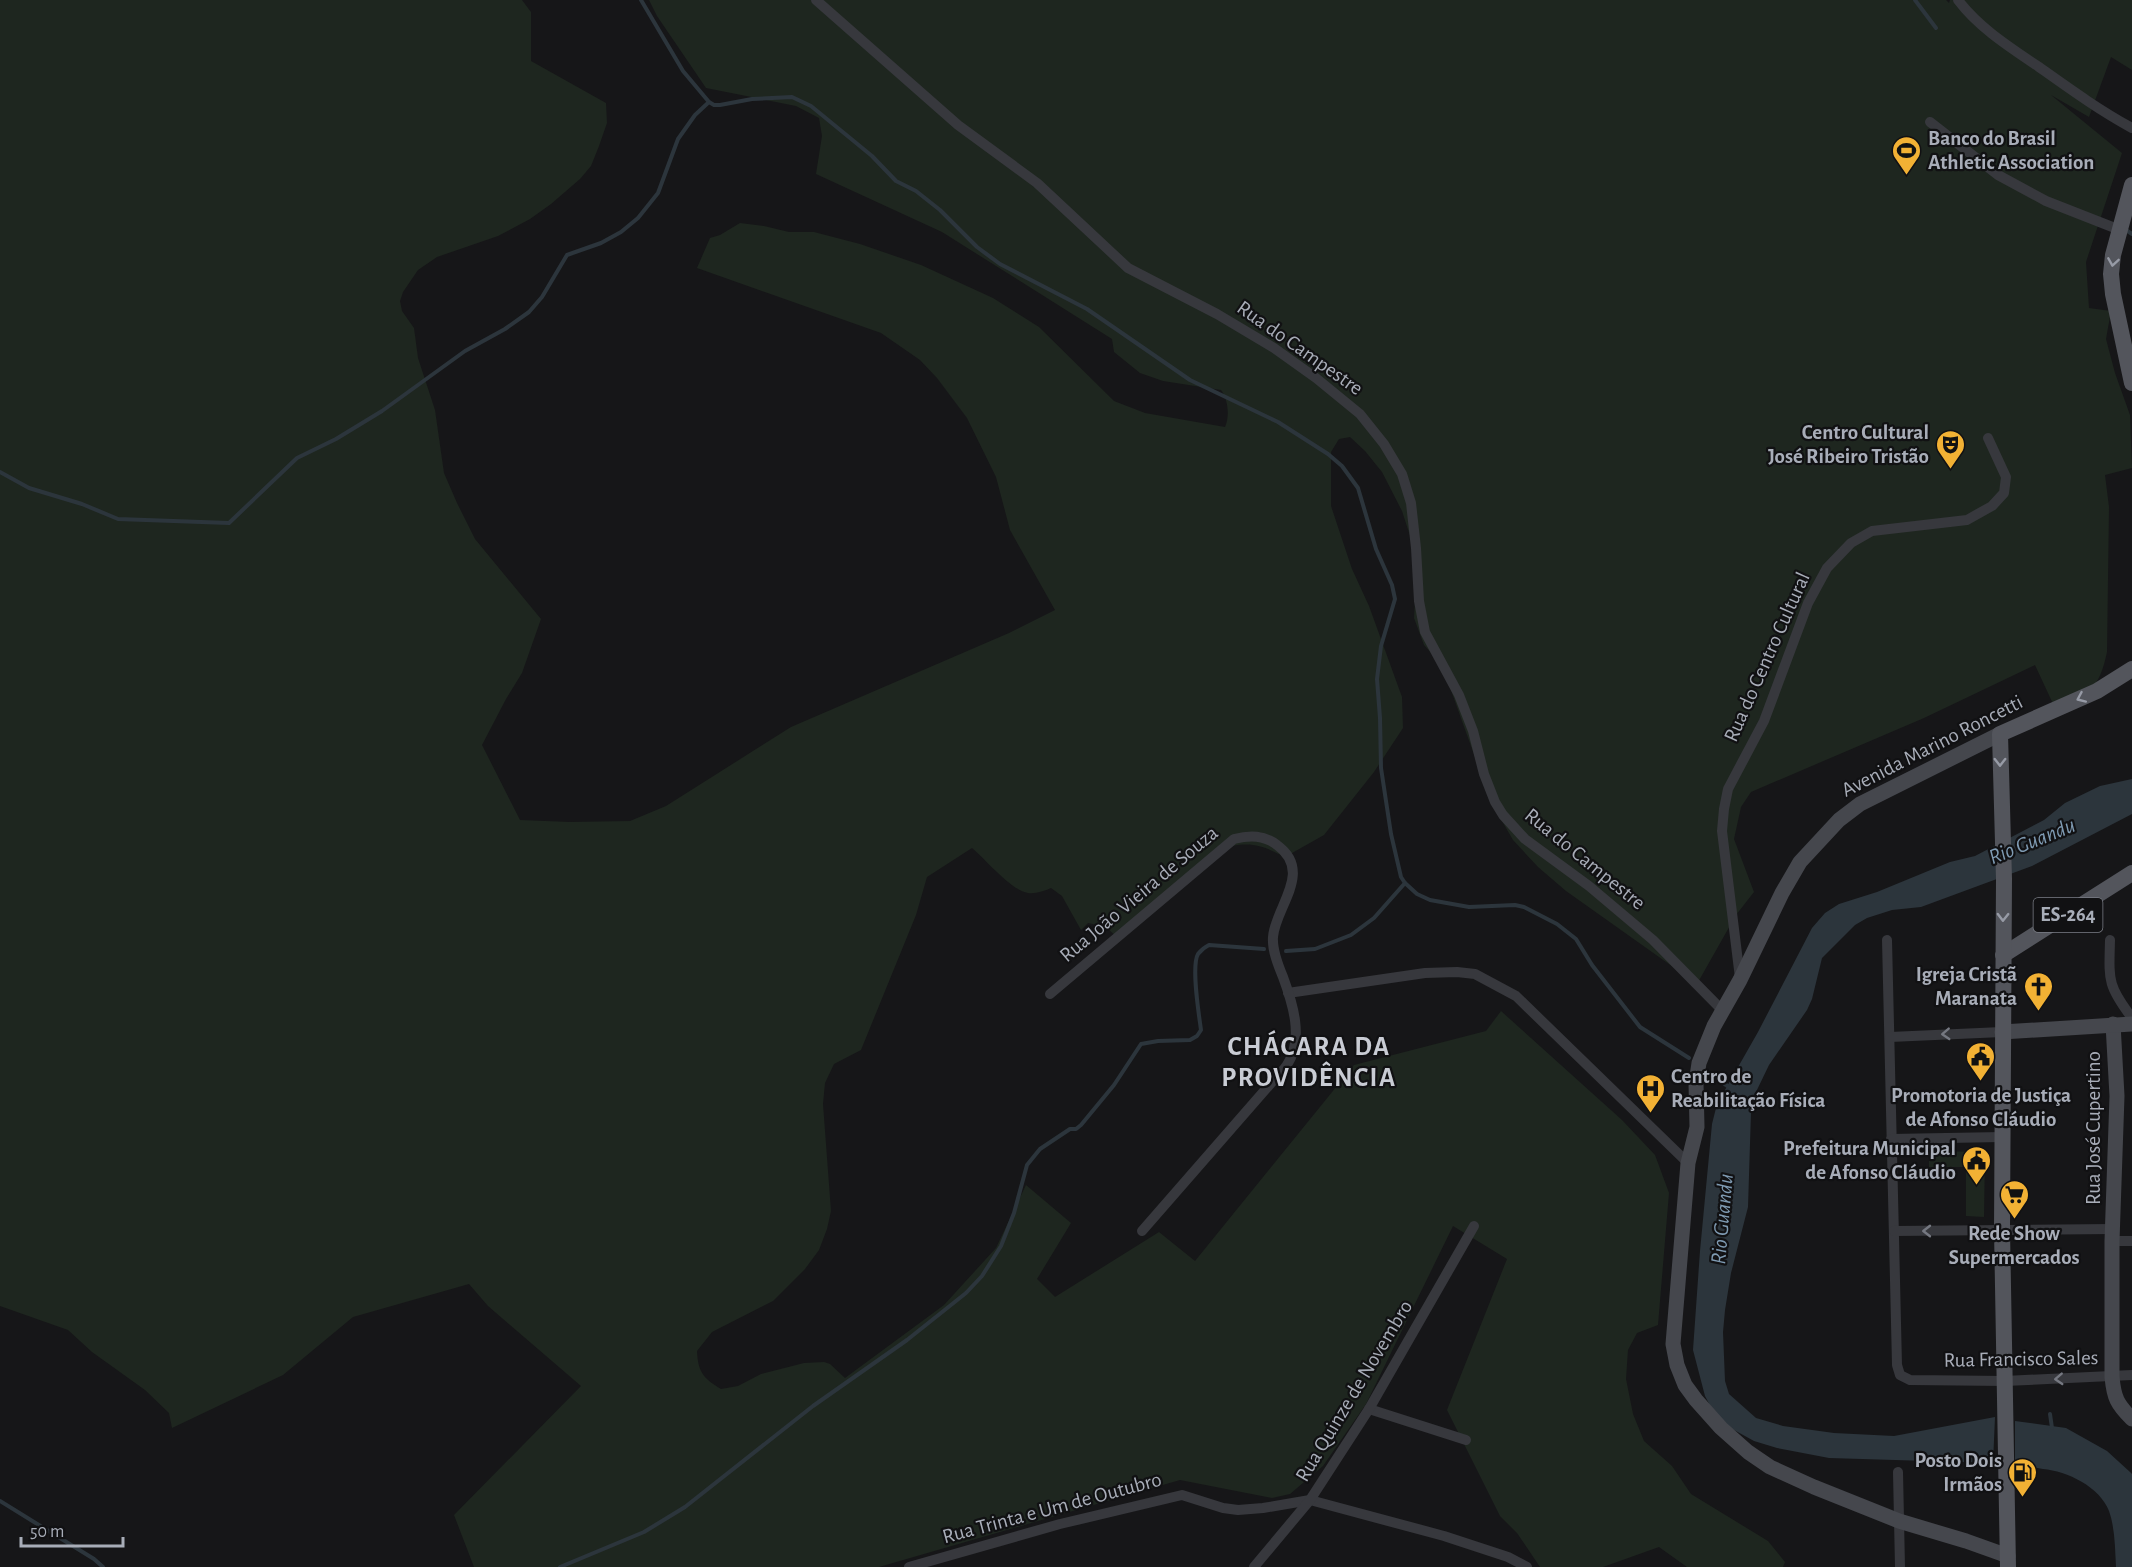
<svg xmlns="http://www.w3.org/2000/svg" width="2132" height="1567" viewBox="0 0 2132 1567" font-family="'Alegreya Sans',sans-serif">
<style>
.green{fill:#1e261f}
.water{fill:#2c353c}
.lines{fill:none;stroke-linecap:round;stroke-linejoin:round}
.stream{stroke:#2c353c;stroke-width:4}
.street{stroke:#37383d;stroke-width:10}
.secondary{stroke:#45474d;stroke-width:15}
.primary{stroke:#53555c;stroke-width:16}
.oneway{stroke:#979ba6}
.oneway2{stroke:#757881}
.labels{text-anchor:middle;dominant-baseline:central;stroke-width:4.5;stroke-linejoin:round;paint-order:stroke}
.shield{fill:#111113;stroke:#7b7e86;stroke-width:1.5}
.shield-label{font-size:20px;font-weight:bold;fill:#a8adb8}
.poi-label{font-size:21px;font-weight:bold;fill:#a8adb8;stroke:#111113;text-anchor:end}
.street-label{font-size:21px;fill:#a8adb8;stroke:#111113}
.water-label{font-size:22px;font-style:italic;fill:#7f9bb3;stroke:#111113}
.district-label{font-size:27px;font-weight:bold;letter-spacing:1.5px;fill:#c9ccd4;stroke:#111113}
</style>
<rect width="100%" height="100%" fill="#161618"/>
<!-- green -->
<g class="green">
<path d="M0 0H522L531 12V61L606 103 607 123 599 146 591 166 580 179 551 204 530 219 498 236 437 257 418 270 403 292 400 301 402 311 414 328 418 358 435 410 444 473 457 503 475 539 541 619 522 673 506 699 482 745 520 820 570 822 630 821 666 806 791 727 1009 633 1055 610 1010 530 996 477 967 418 937 378 920 360 881 333 697 268 710 238 720 235 740 223 764 226 789 232H814L860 244 921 265 993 298 1039 327 1114 401 1145 413 1225 427C1230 416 1228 399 1221 390L1163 381 1140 373 1114 352 1112 339 942 232 816 174 822 136 819 118 796 106 706 88 657 16 649 0H1946L1949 3 1950 0H2132V70L2111 57 2089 117 2051 95 2122 153 2086 262 2089 308 2111 311 2106 339 2115 373 2130 415 2132 468 2105 475 2109 507 2107 652C2098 693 2090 690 2054 706L2035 665 1924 718 1751 792 1741 807 1734 839 1754 892 1736 915 1697 984 1566 891 1538 867 1513 840 1491 802 1442 665 1424 645 1414 618 1416 584 1413 545 1402 511 1382 472 1365 451 1350 437 1339 439 1331 452V506L1352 569 1369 606 1402 697 1403 728 1374 772 1324 835 1285 857C1264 847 1255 842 1232 846L1120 940 1106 927 1088 923 1081 930 1062 896 1051 888C1044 891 1036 894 1028 893 1012 891 985 859 972 848L927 877 916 915 861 1050 834 1064 825 1083 823 1104 831 1211 827 1229 819 1250 805 1269 773 1301 712 1332 697 1351C698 1372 703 1378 721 1389L738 1386 761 1374 804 1363 824 1362 830 1364 845 1378 944 1305 996 1248 1026 1185 1071 1223 1037 1279 1055 1297 1159 1232 1195 1261 1354 1065 1486 1031 1501 1011 1622 1120 1655 1155 1669 1193 1658 1325 1637 1333 1628 1350 1626 1379 1633 1414 1644 1441 1672 1466 1691 1494 1768 1541 1785 1562 1783 1567H1687L1659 1547 1603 1567H1540L1517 1533 1500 1516 1447 1410 1507 1259 1453 1226 1366 1404 1323 1466 1290 1494 1272 1498 1180 1480 879 1567H474L454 1515 581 1386 488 1306 469 1284 353 1317 283 1375 172 1428 169 1413 145 1390 92 1352 68 1330 0 1306Z"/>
<polygon points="1929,1151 1985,1152 1984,1217 1966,1216 1966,1167 1929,1167"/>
</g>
<!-- water -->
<g class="water">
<polygon points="2132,779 2132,814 2032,866 1921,907 1892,910 1867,918 1855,925 1822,958 1812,999 1807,1010 1769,1065 1756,1092 1751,1112 1748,1207 1731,1273 1725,1310 1723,1332 1725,1381 1729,1394 1756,1418 1783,1426 1834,1433 1894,1436 1995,1417 1993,1463 1829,1458 1777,1448 1754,1441 1725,1425 1715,1415 1705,1396 1693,1350 1700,1251 1712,1124 1717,1104 1758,1032 1812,928 1825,913 1839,904 1877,892 1950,862 1975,856 2044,820 2065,803 2100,786"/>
<path d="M2015 1421 2066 1428 2107 1451 2130 1472 2132 1474V1567H2116C2115 1548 2115 1528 2109 1511 2100 1487 2067 1471 2043 1469 2034 1467 2024 1468 2015 1468Z"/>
</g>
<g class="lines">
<!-- stream -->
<g class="stream">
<polyline points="641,0 683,71 709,102 714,105 720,105 752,99 792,97 811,106 872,156 896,181 916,191 940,210 977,247 1000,264 1087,309 1190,380 1278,422 1328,454 1342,466 1358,488 1376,549 1392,585 1395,599 1381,646 1377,679 1380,718 1381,768 1391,834 1401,877 1405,883 1417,894 1430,900 1469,907 1515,905 1524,907 1557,924 1576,939 1592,965 1640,1027 1689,1058"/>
<polyline points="1915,0 1936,28"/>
<polyline points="2126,230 2132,234"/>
<polyline points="0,472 29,488 82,504 118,519 229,523 297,458 336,439 382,411 465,351 505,329 529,312 542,297 567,255 601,243 621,232 638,218 658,193 678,139 695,115 709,102"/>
<polyline points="1286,951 1315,949 1351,935 1374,918 1405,883"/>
<polyline points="1709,1073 1729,1087"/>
<polyline points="2050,1414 2052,1428"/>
<polyline points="0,1501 94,1559 103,1567"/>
<path d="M560 1567 644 1532 685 1507 813 1406 907 1340 966 1293 982 1276 1001 1246 1014 1213 1027 1165 1040 1149 1070 1129H1076L1081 1125 1114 1085 1141 1044 1158 1041 1190 1040 1197 1036 1201 1030C1199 1015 1191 966 1198 954 1201 950 1205 947 1209 945L1264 949"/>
</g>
<!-- street -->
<g class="street">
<polyline points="816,0 958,125 1037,183 1128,268 1217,314 1274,348 1316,378 1360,414 1384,444 1402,474 1411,503 1416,548 1419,601 1425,632 1459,695 1473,731 1484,774 1495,802 1503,815 1525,839 1589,886 1653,940 1723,1011"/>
<path d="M1958 0C1979 28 2011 48 2039 67 2070 89 2099 110 2132 128"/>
<polyline points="1930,122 1998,175 2046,201 2120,230"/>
<polyline points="1887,940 1897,1365 1900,1375 1910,1380 2005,1381 2132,1375"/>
<path d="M2110 940C2109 980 2107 985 2132 1018"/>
<polyline points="1740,978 1722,831 1724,809 1728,789 1764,721 1808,603 1827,568 1851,543 1872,531 1967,520 1992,506 2004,493 2006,477 1988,438"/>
<polyline points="1288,993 1425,973 1457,972 1475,974 1516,996 1688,1163"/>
<path d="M1050 994 1234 839C1250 835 1264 835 1277 845 1314 872 1275 907 1273 937 1272 950 1278 965 1283 977 1293 1004 1304 1039 1287 1065 1283 1071 1277 1077 1272 1082L1142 1231"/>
<polyline points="1890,1037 2002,1032"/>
<polyline points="1891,1139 2002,1137"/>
<polyline points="1894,1231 2113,1229"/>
<polyline points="2112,1241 2132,1241"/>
<polyline points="1369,1409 1466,1440"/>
<polyline points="1898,1472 1900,1567"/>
<polyline points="909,1567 1060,1524 1182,1495 1223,1508 1238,1510 1263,1508 1310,1500 1444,1536 1508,1557 1527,1567"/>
<polyline points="1254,1567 1310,1500 1369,1409 1474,1226"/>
</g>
<!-- secondary -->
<g class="secondary">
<polyline points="2000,734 1860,804 1839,820 1800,862 1782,893 1740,980 1714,1026 1699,1063 1696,1083 1697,1127 1688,1163 1673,1344 1677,1365 1685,1385 1696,1400 1721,1428 1748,1452 1770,1467 1814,1487 1899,1521 1966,1541 2008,1556"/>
<path d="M2113 1024 2117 1096 2112 1241V1377C2114 1398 2117 1404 2132 1419"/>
<polyline points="2002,1032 2132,1024"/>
</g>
<!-- primary -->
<g class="primary">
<polyline points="2132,185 2113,255 2111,274 2113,294 2132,383"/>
<polyline points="2003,955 2132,873"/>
<polyline points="2008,1567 2002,1230 2004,879 2000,734 2097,691 2132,669"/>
</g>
</g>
<!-- one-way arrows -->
<defs><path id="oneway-chevron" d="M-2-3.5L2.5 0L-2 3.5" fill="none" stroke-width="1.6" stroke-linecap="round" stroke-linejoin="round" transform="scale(1.5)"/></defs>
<g class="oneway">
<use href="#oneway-chevron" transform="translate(2113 262) rotate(99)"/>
<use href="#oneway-chevron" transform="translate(2081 698) rotate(156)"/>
<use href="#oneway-chevron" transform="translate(2000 762) rotate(90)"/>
<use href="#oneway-chevron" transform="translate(2003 917) rotate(91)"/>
</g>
<g class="oneway2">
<use href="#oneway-chevron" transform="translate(1946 1034) rotate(177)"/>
<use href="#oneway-chevron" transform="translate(1927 1231) rotate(180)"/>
<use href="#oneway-chevron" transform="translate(2059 1379) rotate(177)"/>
</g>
<!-- icons -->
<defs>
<symbol id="stadium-pin" viewBox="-11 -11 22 30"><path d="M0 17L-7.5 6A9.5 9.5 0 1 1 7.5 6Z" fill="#f2b134" stroke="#111113"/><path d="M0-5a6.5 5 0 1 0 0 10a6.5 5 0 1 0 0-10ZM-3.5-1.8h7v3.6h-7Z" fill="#111"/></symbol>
<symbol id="theatre-pin" viewBox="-11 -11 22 30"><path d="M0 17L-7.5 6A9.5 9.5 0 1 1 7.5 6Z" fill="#f2b134" stroke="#111113"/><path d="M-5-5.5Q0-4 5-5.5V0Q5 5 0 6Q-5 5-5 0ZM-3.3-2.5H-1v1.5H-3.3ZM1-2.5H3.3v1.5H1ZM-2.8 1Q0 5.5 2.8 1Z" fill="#111"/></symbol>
<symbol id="church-pin" viewBox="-11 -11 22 30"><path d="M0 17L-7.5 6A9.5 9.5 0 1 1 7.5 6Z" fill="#f2b134" stroke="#111113"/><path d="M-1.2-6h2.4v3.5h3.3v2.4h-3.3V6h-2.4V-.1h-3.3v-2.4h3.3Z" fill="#111"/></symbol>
<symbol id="civic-pin" viewBox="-11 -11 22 30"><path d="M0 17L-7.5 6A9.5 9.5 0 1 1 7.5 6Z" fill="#f2b134" stroke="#111113"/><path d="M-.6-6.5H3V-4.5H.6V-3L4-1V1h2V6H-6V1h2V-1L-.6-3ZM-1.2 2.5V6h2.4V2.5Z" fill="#111"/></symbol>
<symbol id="hospital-pin" viewBox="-11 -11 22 30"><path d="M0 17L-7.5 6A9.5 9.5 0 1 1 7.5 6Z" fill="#f2b134" stroke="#111113"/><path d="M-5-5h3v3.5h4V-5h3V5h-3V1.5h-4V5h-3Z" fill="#111"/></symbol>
<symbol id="supermarket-pin" viewBox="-11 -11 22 30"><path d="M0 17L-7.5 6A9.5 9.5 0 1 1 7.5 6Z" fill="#f2b134" stroke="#111113"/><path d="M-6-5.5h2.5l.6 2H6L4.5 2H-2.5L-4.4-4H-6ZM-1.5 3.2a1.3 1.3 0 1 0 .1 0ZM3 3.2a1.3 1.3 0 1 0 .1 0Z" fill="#111"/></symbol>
<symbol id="fuel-pin" viewBox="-11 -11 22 30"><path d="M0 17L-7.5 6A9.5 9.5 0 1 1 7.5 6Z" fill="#f2b134" stroke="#111113"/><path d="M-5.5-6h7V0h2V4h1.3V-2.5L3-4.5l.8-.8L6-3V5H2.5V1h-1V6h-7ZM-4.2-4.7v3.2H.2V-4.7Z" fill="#111"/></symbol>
</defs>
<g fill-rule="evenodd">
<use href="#stadium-pin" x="1890" y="134" width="33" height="45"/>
<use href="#theatre-pin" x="1934" y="428" width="33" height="45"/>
<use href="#church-pin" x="2022" y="970" width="33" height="45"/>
<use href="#civic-pin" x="1964" y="1040" width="33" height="45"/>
<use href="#hospital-pin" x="1634" y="1072" width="33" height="45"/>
<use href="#civic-pin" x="1960" y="1144" width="33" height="45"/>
<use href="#supermarket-pin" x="1998" y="1178" width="33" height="45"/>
<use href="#fuel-pin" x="2006" y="1456" width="33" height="45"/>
</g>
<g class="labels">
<!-- shield labels -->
<rect class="shield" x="2033.5" y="898" width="69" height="34" rx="4.5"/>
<g class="shield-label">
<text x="2068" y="915">ES-264</text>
</g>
<!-- poi labels -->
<g class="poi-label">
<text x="1928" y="138" text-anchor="start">Banco do Brasil<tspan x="1928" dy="24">Athletic Association</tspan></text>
<text x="1929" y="432">Centro Cultural<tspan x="1929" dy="24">José Ribeiro Tristão</tspan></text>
<text x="2017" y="974">Igreja Cristã<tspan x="2017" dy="24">Maranata</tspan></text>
<text x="1671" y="1076" text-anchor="start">Centro de<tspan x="1671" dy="24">Reabilitação Física</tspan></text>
<text x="1981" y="1095" text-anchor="middle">Promotoria de Justiça<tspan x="1981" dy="24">de Afonso Cláudio</tspan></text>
<text x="1956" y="1148">Prefeitura Municipal<tspan x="1956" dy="24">de Afonso Cláudio</tspan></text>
<text x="2014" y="1233" text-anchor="middle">Rede Show<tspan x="2014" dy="24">Supermercados</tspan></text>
<text x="2002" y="1460">Posto Dois<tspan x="2002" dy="24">Irmãos</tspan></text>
</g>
<!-- street labels -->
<g class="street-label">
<text transform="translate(1300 348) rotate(35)">Rua do Campestre</text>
<text transform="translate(1767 657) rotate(-66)">Rua do Centro Cultural</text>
<text transform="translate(1932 746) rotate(-27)">Avenida Marino Roncetti</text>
<text transform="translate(1585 859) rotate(39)">Rua do Campestre</text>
<text transform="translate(1139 894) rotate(-40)">Rua João Vieira de Souza</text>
<text transform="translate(2093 1128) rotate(-90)">Rua José Cupertino</text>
<text transform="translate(2021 1359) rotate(-1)">Rua Francisco Sales</text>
<text transform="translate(1354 1391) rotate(-59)">Rua Quinze de Novembro</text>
<text transform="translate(1052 1508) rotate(-15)">Rua Trinta e Um de Outubro</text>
</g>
<!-- water labels -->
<g class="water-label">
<text transform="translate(2032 841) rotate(-22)">Rio Guandu</text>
<text transform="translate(1722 1219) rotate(-85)">Rio Guandu</text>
</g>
<!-- district labels -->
<g class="district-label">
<text x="1309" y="1046">CHÁCARA DA<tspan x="1309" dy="31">PROVIDÊNCIA</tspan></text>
</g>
</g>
<!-- scale -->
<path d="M21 1537v9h102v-9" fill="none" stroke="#a8adb8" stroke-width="3"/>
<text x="30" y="1537" font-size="18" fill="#a8adb8" stroke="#111113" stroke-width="4.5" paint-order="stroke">50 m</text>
</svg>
